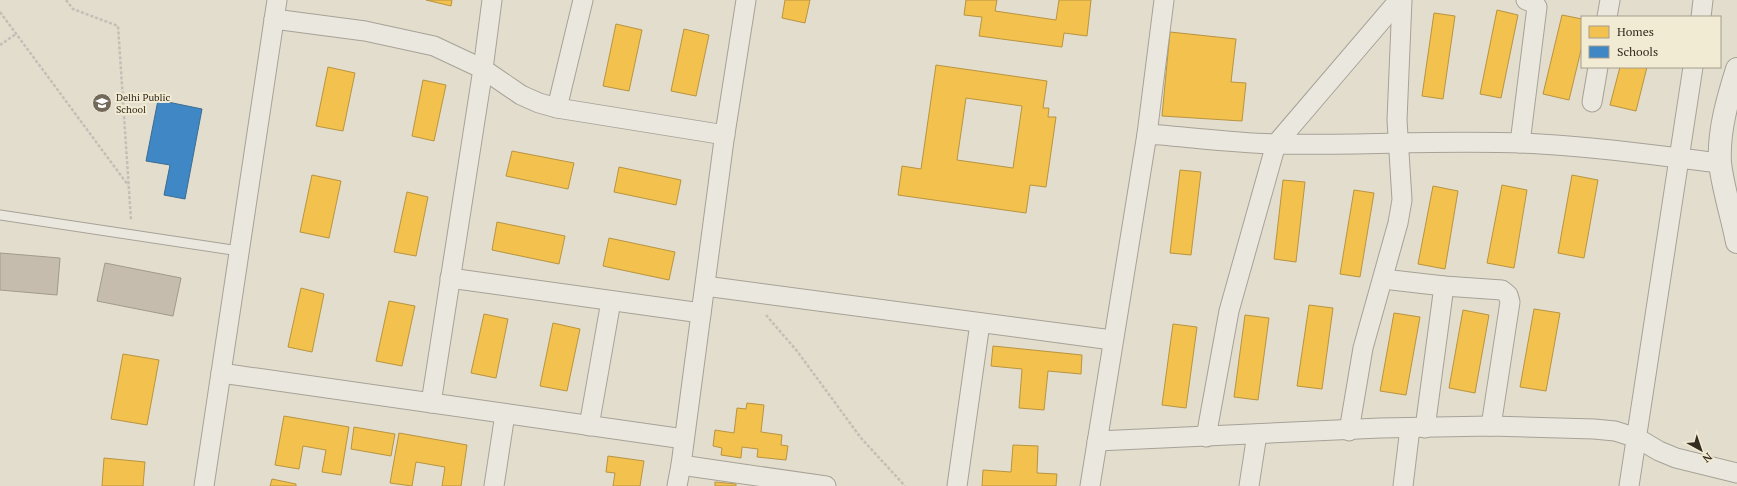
<svg xmlns="http://www.w3.org/2000/svg" width="1737" height="486" viewBox="0 0 1737 486" font-family="'PT Serif',serif">
<style>
.homes{fill:#f2c14e;stroke:#b99440;fill-rule:evenodd}
.schools{fill:#3f88c5;stroke:#3c6c93}
.building{fill:#c5bcae;stroke:#a2998d}
.lines{fill:none;stroke-linecap:round;stroke-linejoin:round}
.service-casing{stroke:#a7a297;stroke-width:11}
.minor-casing{stroke:#a7a297;stroke-width:21}
.tertiary-casing{stroke:#a7a297;stroke-width:24}
.path{stroke:#c3beb6;stroke-width:2.5;stroke-dasharray:3 2;stroke-linecap:butt}
.service{stroke:#eae7df;stroke-width:9}
.minor{stroke:#eae7df;stroke-width:19}
.tertiary{stroke:#eae7df;stroke-width:22}
.labels{text-anchor:middle;dominant-baseline:central;stroke-width:4;stroke-linejoin:round;paint-order:stroke}
.poi-label{font-size:10px;fill:#352b1f;stroke:#f2ebd4;text-anchor:start}
</style>
<rect width="100%" height="100%" fill="#e2ddcd"/>
<!-- homes -->
<g class="homes">
<polygon points="426,0 452,0 451,6"/>
<polygon points="785,0 810,0 805,23 782,18"/>
<polygon points="966,0 997,0 995,11 1056,20 1059,0 1091,0 1087,36 1064,33 1062,47 979,36 982,17 964,15"/>
<polygon points="1497,10 1518,15 1501,98 1480,94"/>
<polygon points="1434,13 1455,16 1443,99 1422,96"/>
<polygon points="1562,15 1582,19 1582,46 1569,100 1543,94"/>
<polygon points="616,24 642,30 629,91 603,86"/>
<polygon points="684,29 709,35 696,96 671,91"/>
<polygon points="1170,32 1236,39 1231,82 1246,83 1242,121 1162,116"/>
<path d="M936 65 1047 81 1043 108H1049L1048 117H1056L1046 187 1030 185 1026 213 898 195 902 166 921 169ZM966 98 1022 106 1013 168 957 160Z"/>
<polygon points="328,67 355,73 343,131 316,126"/>
<polygon points="1620,67 1647,67 1636,111 1610,105"/>
<polygon points="423,80 446,85 434,141 412,136"/>
<polygon points="512,151 574,163 568,189 506,176"/>
<polygon points="619,167 681,180 676,205 614,192"/>
<polygon points="1180,170 1201,172 1191,255 1170,253"/>
<polygon points="312,175 341,181 329,238 300,232"/>
<polygon points="1572,175 1598,180 1584,258 1558,253"/>
<polygon points="1283,180 1305,182 1296,262 1274,259"/>
<polygon points="1502,185 1527,190 1514,268 1487,263"/>
<polygon points="1433,186 1458,191 1445,269 1418,264"/>
<polygon points="1354,190 1374,193 1360,277 1340,274"/>
<polygon points="407,192 428,197 416,256 394,252"/>
<polygon points="497,222 565,236 559,264 492,250"/>
<polygon points="609,238 675,252 669,280 603,266"/>
<polygon points="301,288 324,294 312,352 288,347"/>
<polygon points="389,301 415,306 402,366 376,361"/>
<polygon points="1309,305 1333,308 1322,389 1297,386"/>
<polygon points="1534,309 1560,313 1546,391 1520,387"/>
<polygon points="1463,310 1489,315 1475,393 1449,388"/>
<polygon points="1394,313 1420,317 1406,395 1380,391"/>
<polygon points="484,314 508,319 496,378 471,373"/>
<polygon points="1245,315 1269,318 1258,400 1234,397"/>
<polygon points="553,323 580,329 567,391 540,386"/>
<polygon points="1173,324 1197,327 1186,408 1162,405"/>
<polygon points="993,346 1082,355 1081,374 1048,371 1044,410 1019,408 1022,369 991,366"/>
<polygon points="123,354 159,360 147,425 111,419"/>
<polygon points="747,403 764,405 761,432 782,435 781,445 788,446 786,460 757,457 758,449 742,447 741,458 721,455 722,448 713,446 715,430 734,433 737,408 746,409"/>
<polygon points="284,416 349,427 341,475 322,472 326,450 303,446 299,469 275,465"/>
<polygon points="354,427 395,434 391,456 351,449"/>
<polygon points="399,433 467,445 461,486 442,486 445,467 416,462 412,486 390,483"/>
<polygon points="1013,445 1038,446 1037,473 1057,474 1056,486 982,486 983,470 1011,472"/>
<polygon points="608,456 644,461 640,486 613,486 615,473 606,472"/>
<polygon points="104,458 145,462 143,486 102,486"/>
<polygon points="272,479 296,484 296,486 270,486"/>
<polygon points="715,482 736,484 736,486 715,486"/>
</g>
<!-- schools -->
<polygon class="schools" points="158,100 202,109 185,199 164,195 170,165 146,161"/>
<!-- building -->
<g class="building">
<polygon points="0,253 60,258 57,295 0,290"/>
<polygon points="105,263 181,278 173,316 97,301"/>
</g>
<g class="lines">
<defs>
<polyline id="service" points="0,215 239,251"/>
<g id="minor">
<polyline points="746,0 724,140 681,465 826,486"/>
<polyline points="1607,17 1610,0"/>
<polyline points="1701,17 1703,0"/>
<polyline points="274,19 365,31 434,46 483,69 521,95 539,103 557,108 583,0"/>
<polyline points="1592,102 1598,67"/>
<polyline points="557,108 725,135"/>
<path d="M1147 134C1190 137 1234 143 1277 144 1365 146 1452 139 1540 144 1600 147 1660 156 1720 163"/>
<polyline points="1520,143 1537,7 1534,3 1526,0"/>
<polyline points="450,278 701,313"/>
<polyline points="1383,279 1444,286 1502,290 1508,295 1510,302 1491,426"/>
<polyline points="705,286 1112,340"/>
<polyline points="221,373 684,439"/>
<polyline points="431,403 483,69 492,0"/>
<polyline points="589,426 611,301"/>
<polyline points="1425,428 1444,286"/>
<polyline points="1349,431 1363,348 1398,223 1402,200 1397,120 1402,0"/>
<polyline points="1206,437 1229,311 1276,144 1399,0"/>
<polyline points="1097,441 1380,428 1491,426 1594,429 1615,431 1637,438 1659,451 1676,458 1737,473"/>
<polyline points="204,486 277,0"/>
<polyline points="494,486 505,414"/>
<polyline points="677,486 681,465"/>
<polyline points="957,486 980,323"/>
<polyline points="1090,486 1147,134 1164,0"/>
<polyline points="1249,486 1257,434"/>
<polyline points="1403,486 1410,428"/>
<polyline points="1629,486 1693,67"/>
</g>
<path id="tertiary" d="M1737 69C1728 98 1718 131 1720 163 1723 189 1732 216 1737 242"/>
</defs>
<!-- service casing -->
<use href="#service" class="service-casing"/>
<!-- minor casing -->
<use href="#minor" class="minor-casing"/>
<!-- tertiary casing -->
<use href="#tertiary" class="tertiary-casing"/>
<!-- path -->
<g class="path">
<polyline points="66,0 73,9 118,26 131,220"/>
<polyline points="0,12 128,185"/>
<polyline points="0,45 16,34"/>
<polyline points="766,315 797,351 861,438 905,486"/>
</g>
<!-- service -->
<use href="#service" class="service"/>
<!-- minor -->
<use href="#minor" class="minor"/>
<!-- tertiary -->
<use href="#tertiary" class="tertiary"/>
</g>
<!-- icons -->
<defs>
<symbol id="school-disc" viewBox="-11 -11 22 22"><circle r="9.5" fill="#72695c" stroke="#f2ebd4"/><path d="M0-5L7-2L0 1L-7-2ZM-4 1L0 2.5L4 1V4Q0 6-4 4Z" fill="#fff"/></symbol>
</defs>
<g fill-rule="evenodd">
<use href="#school-disc" x="91" y="92" width="22" height="22"/>
</g>
<g class="labels">
<!-- poi labels -->
<g class="poi-label">
<text x="116" y="97">Delhi Public<tspan x="116" dy="12">School</tspan></text>
</g>
</g>
<!-- legend -->
<rect x="1581" y="16" width="140" height="52" fill="#f2ebd4" stroke="#a69e8c"/>
<rect x="1589" y="26" width="20" height="12" fill="#f2c14e" stroke="#a69e8c"/>
<text x="1617" y="36" font-size="12" fill="#352b1f">Homes</text>
<rect x="1589" y="46" width="20" height="12" fill="#3f88c5" stroke="#a69e8c"/>
<text x="1617" y="56" font-size="12" fill="#352b1f">Schools</text>
<!-- north arrow -->
<g transform="translate(1701 450) rotate(140)" stroke="#f2ebd4" stroke-width="3" paint-order="stroke">
<path d="M0-3L7 15L0 10L-7 15Z" fill="#352b1f"/>
<text y="-6" font-size="11" font-weight="bold" text-anchor="middle" fill="#352b1f">N</text>
</g>
</svg>
